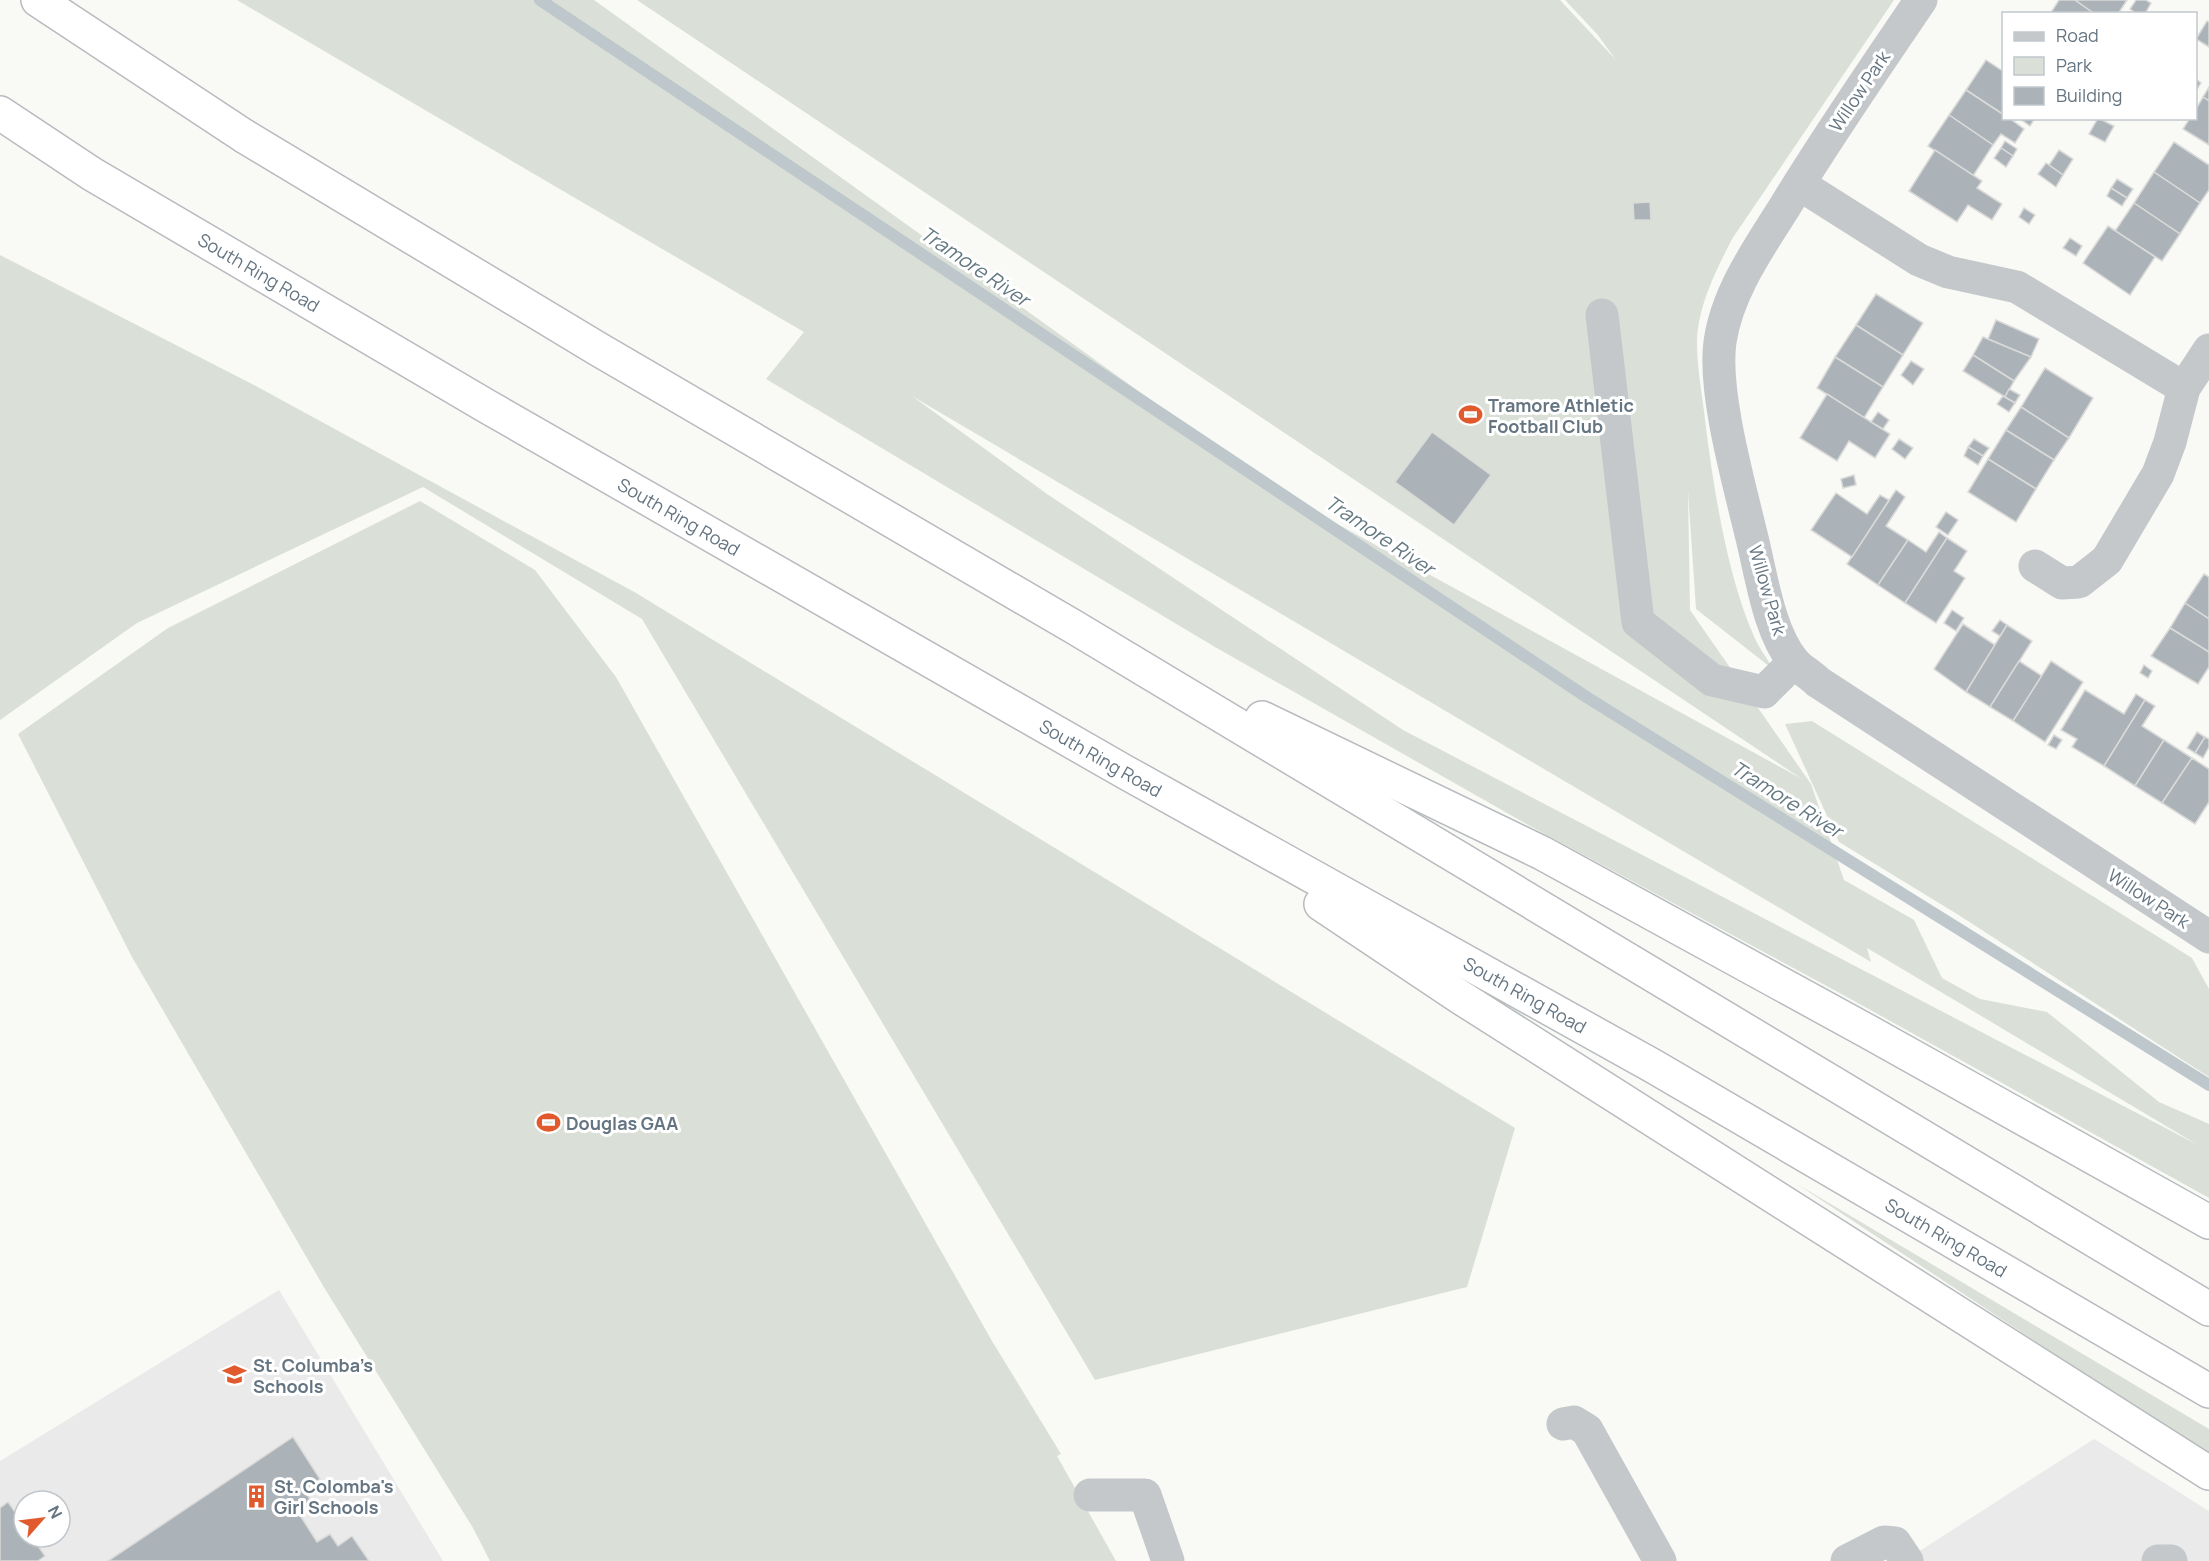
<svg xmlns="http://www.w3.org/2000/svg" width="2209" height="1561" viewBox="0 0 2209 1561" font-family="Manrope,sans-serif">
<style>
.built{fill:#e9eae9;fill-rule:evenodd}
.green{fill:#dae0d7;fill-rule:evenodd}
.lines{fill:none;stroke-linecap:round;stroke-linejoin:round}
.stream{stroke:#bec8cc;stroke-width:12}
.building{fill:#abb3b9;stroke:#dadad8;stroke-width:1.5}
.highway-casing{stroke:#b7bbbe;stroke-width:36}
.minor{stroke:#c4c8cb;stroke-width:33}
.highway{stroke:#fff;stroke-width:33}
.labels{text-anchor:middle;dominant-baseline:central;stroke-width:6;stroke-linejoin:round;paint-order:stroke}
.street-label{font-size:18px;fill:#647481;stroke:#fff}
.poi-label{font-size:18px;font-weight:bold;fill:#647481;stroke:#fff;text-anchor:start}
.water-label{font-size:20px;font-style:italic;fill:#647982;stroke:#fff}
</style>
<rect width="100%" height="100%" fill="#f9f9f6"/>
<!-- built -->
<g class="built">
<path d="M279 1290 443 1561H0V1461ZM24 1501H60V1537H24Z"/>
<polygon points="2094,1439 2209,1511 2209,1561 1904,1561"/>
</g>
<!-- green -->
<g class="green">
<path d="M237 0H594L1279 492 1802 779 637 0H1560L1616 60 1597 34 1565 0H1894L1732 239C1716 271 1698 305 1697 342 1697 365 1701 388 1704 411 1712 479 1726 572 1753 634 1758 647 1767 658 1774 670L1696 609 1688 491 1690 610 1811 784 1844 880 1914 920 1942 978 1980 999 2047 1012 2159 1102 2209 1124V1198L1847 997 1530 826 1215 647 766 379 804 332ZM912 396 1871 962 1867 948 2198 1145 1403 730 1047 494Z"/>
<polygon points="0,255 254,385 636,593 1515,1128 1467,1287 1095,1380 642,619 423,487 137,623 0,720"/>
<polygon points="420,501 535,570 616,677 992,1341 1061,1454 1057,1456 1116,1561 490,1561 473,1528 325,1289 132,957 18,734 168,628"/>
<polygon points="1812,721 2192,958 2209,989 2209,1077 1957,914 1839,842 1785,724"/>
<polygon points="1797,1184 2209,1429 2209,1456"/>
</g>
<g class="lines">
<!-- stream -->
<polyline class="stream" points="540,0 1588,698 2209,1085"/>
</g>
<!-- building -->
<g class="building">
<polygon points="2059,0 2075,0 2095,14 2050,14"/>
<polygon points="2075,0 2127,0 2118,14 2095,14"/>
<polygon points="2136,0 2146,0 2151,3 2145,14 2137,14 2130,9"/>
<polygon points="2207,21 2209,22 2209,47 2196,39"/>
<polygon points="1986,60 2004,72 2004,115 1966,90"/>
<polygon points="2196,79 2201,83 2196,91"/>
<polygon points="2209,87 2209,101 2203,97"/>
<polygon points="1966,90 2004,115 2004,118 2009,118 2024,129 2015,143 2001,134 1993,145 1949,115"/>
<polygon points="2203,97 2209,101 2209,145 2183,129 2190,118 2196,118 2196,109"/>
<polygon points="1949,115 1993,145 1973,176 1928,146"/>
<polygon points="2019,118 2035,118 2030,126"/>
<polygon points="2098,118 2114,126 2105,142 2089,134"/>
<polygon points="2005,141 2017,149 2013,156 2001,148"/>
<polygon points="2174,142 2209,165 2209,190 2200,203 2154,172"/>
<polygon points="2001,148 2013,156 2006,167 1994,158"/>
<polygon points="1935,150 1982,181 1977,188 2002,204 1992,220 1968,205 1957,222 1909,191"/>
<polygon points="2059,150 2073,159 2063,175 2049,165"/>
<polygon points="2046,163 2063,175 2056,187 2038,174"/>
<polygon points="2154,172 2200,203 2180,234 2134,203"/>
<polygon points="2117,179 2133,189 2127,198 2111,188"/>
<polygon points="2111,188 2127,198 2122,206 2107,196"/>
<polygon points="1650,202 1651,220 1634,220 1633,203"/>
<polygon points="2134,203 2180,234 2162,261 2115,231"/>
<polygon points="2024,208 2035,215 2029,224 2019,217"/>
<polygon points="2108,226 2155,257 2130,295 2083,263"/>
<polygon points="2070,238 2082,246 2076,256 2063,248"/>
<polygon points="1876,294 1923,323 1903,355 1856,325"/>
<polygon points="1996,320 2039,339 2031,357 1988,339"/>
<polygon points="1856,325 1903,355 1883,387 1835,357"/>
<polygon points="1983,337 2031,357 2014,381 1973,355"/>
<polygon points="1973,355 2014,381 2005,397 1963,371"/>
<polygon points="1835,357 1883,387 1864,418 1817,388"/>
<polygon points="1911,361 1924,369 1913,385 1901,375"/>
<polygon points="2045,368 2093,398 2069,438 2021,407"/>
<polygon points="2009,389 2020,395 2015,403 2005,397"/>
<polygon points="1827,394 1890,434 1875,458 1849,441 1837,461 1800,438"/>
<polygon points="2003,396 2015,403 2009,412 1997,404"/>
<polygon points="2021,407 2069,438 2054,460 2006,430"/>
<polygon points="1878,412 1889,420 1883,429 1871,422"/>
<polygon points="2006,430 2054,460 2036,489 1988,459"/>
<polygon points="1432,432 1491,475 1454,525 1395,482"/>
<polygon points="1899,439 1913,448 1905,459 1892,449"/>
<polygon points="1974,439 1989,448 1983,456 1968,447"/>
<polygon points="1968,447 1983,456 1978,465 1964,456"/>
<polygon points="1988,459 2036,489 2016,522 1968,492"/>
<polygon points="1854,475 1856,485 1843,488 1841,479"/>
<polygon points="1896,490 1905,497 1886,526 1908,540 1878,585 1847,564"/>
<polygon points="1836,493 1867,514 1880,495 1889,500 1852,557 1811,530"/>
<polygon points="1946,512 1958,520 1948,535 1936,527"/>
<polygon points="1939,532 1947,538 1905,603 1878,585 1908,540 1926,552"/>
<polygon points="1947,538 1967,551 1954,571 1965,578 1936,623 1905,603"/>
<polygon points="2204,574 2209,577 2209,619 2185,603"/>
<polygon points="2185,603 2209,619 2209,652 2170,628"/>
<polygon points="1952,610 1964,618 1956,631 1944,623"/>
<polygon points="2000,620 2007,625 2000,636 1992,631"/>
<polygon points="1963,624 1995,645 1966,692 1934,669"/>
<polygon points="2007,625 2032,641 1990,707 1966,692"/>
<polygon points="2170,628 2209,652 2209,667 2198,684 2151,656"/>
<polygon points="2019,661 2042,676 2013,721 1990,707"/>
<polygon points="2051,661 2083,682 2045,742 2013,721"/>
<polygon points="2144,665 2152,671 2148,678 2140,673"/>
<polygon points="2085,690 2124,714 2136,694 2145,700 2104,766 2072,747 2077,739 2061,730"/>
<polygon points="2145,700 2155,706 2142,726 2164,740 2135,786 2104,766"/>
<polygon points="2197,732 2205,737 2195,753 2187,748"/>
<polygon points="2054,735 2062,740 2056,749 2048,745"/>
<polygon points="2205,737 2209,739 2209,747 2203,758 2195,753"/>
<polygon points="2164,740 2192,758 2162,803 2135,786"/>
<polygon points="2192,758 2209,769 2209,802 2195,824 2162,803"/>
<polygon points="293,1437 320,1479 304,1490 312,1502 298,1512 317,1542 330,1534 338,1546 352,1536 369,1561 108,1561"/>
<polygon points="8,1502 24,1525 24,1537 32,1537 45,1556 38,1561 0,1561 0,1508"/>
</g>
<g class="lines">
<defs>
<g id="highway">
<polyline points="38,0 244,136 598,349 1074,627 2209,1309"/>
<path id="s1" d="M0 113 92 174 488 407 1125 772 1653 1066 2209 1391"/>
<polyline points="1262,718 1542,853 1867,1031 2209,1222"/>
<polyline points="1321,904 1460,997 2209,1473"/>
</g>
</defs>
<!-- highway casing -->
<use href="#highway" class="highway-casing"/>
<!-- minor -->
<g class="minor">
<path d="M1921 0C1874 69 1827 137 1784 208 1758 249 1727 293 1720 342 1713 392 1739 483 1751 534 1761 572 1768 631 1794 662 1800 669 1811 675 1818 682L2209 937"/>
<polyline points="1799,184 1919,260 1948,272 2017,287 2184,388"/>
<polyline points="1602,315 1638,622 1712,680 1764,692 1794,662"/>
<polyline points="2035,566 2062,583 2079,582 2107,560 2158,474 2170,442 2184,388 2209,350"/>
<polyline points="1563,1424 1574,1422 1587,1430 1660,1561"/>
<polyline points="1090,1495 1145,1495 1168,1561"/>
<polyline points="1847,1561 1884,1542 1895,1543 1907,1561"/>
<polyline points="2158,1561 2171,1561"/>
</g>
<!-- highway -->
<use href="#highway" class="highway"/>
</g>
<!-- icons -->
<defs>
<symbol id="stadium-bare" viewBox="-9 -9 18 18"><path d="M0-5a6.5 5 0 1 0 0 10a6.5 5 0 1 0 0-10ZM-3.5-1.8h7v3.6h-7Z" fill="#e15a2e" stroke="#fff" stroke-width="2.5" paint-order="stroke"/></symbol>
<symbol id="school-bare" viewBox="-9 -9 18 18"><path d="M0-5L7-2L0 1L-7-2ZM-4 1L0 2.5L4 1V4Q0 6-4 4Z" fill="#e15a2e" stroke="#fff" stroke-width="2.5" paint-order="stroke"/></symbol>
<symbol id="building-bare" viewBox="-9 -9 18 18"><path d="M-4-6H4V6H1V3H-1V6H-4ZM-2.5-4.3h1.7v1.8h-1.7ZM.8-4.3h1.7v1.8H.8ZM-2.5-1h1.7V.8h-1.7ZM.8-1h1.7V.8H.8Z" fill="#e15a2e" stroke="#fff" stroke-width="2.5" paint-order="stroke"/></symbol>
</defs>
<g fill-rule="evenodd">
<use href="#stadium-bare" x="1454" y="398" width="33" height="33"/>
<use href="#stadium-bare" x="532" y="1106" width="33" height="33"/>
<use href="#school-bare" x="218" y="1358" width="33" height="33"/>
<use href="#building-bare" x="240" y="1480" width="33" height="33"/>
</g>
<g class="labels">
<!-- street labels -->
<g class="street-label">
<text transform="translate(1859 91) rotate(-56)">Willow Park</text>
<text stroke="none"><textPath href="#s1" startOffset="304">South Ring Road</textPath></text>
<text stroke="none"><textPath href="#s1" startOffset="790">South Ring Road</textPath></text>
<text transform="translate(1768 590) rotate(74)">Willow Park</text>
<text stroke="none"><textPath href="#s1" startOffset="1276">South Ring Road</textPath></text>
<text transform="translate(2149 898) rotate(33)">Willow Park</text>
<text stroke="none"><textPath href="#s1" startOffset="1762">South Ring Road</textPath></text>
<text stroke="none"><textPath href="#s1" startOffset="2248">South Ring Road</textPath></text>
</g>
<!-- poi labels -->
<g class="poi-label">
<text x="1488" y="405">Tramore Athletic<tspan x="1488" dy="21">Football Club</tspan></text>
<text x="566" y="1123">Douglas GAA</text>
<text x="253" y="1365">St. Columba’s<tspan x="253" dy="21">Schools</tspan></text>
<text x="274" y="1486">St. Colomba's<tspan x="274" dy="21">Girl Schools</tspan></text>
</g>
<!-- water labels -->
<g class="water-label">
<text transform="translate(975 266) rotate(34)">Tramore River</text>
<text transform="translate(1380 535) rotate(34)">Tramore River</text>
<text transform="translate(1787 799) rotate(32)">Tramore River</text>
</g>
</g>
<!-- legend -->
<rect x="2002" y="12" width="195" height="108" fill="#ffffff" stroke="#c1c7cd" stroke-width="1.5"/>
<rect x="2014" y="32" width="30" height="9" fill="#c4c8cb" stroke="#c1c7cd" stroke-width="1.5"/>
<text x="2056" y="42" font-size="18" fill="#647481">Road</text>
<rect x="2014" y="57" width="30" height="18" fill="#dae0d7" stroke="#c1c7cd" stroke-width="1.5"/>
<text x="2056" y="72" font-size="18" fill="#647481">Park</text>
<rect x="2014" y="87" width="30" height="18" fill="#abb3b9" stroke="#c1c7cd" stroke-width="1.5"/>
<text x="2056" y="102" font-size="18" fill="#647481">Building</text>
<!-- north arrow -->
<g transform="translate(42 1519) rotate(62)"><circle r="28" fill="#ffffff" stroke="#c1c7cd" stroke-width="1.5"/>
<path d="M0-4.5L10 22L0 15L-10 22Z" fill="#e15a2e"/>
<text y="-9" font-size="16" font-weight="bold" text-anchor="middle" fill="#647481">N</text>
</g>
</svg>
